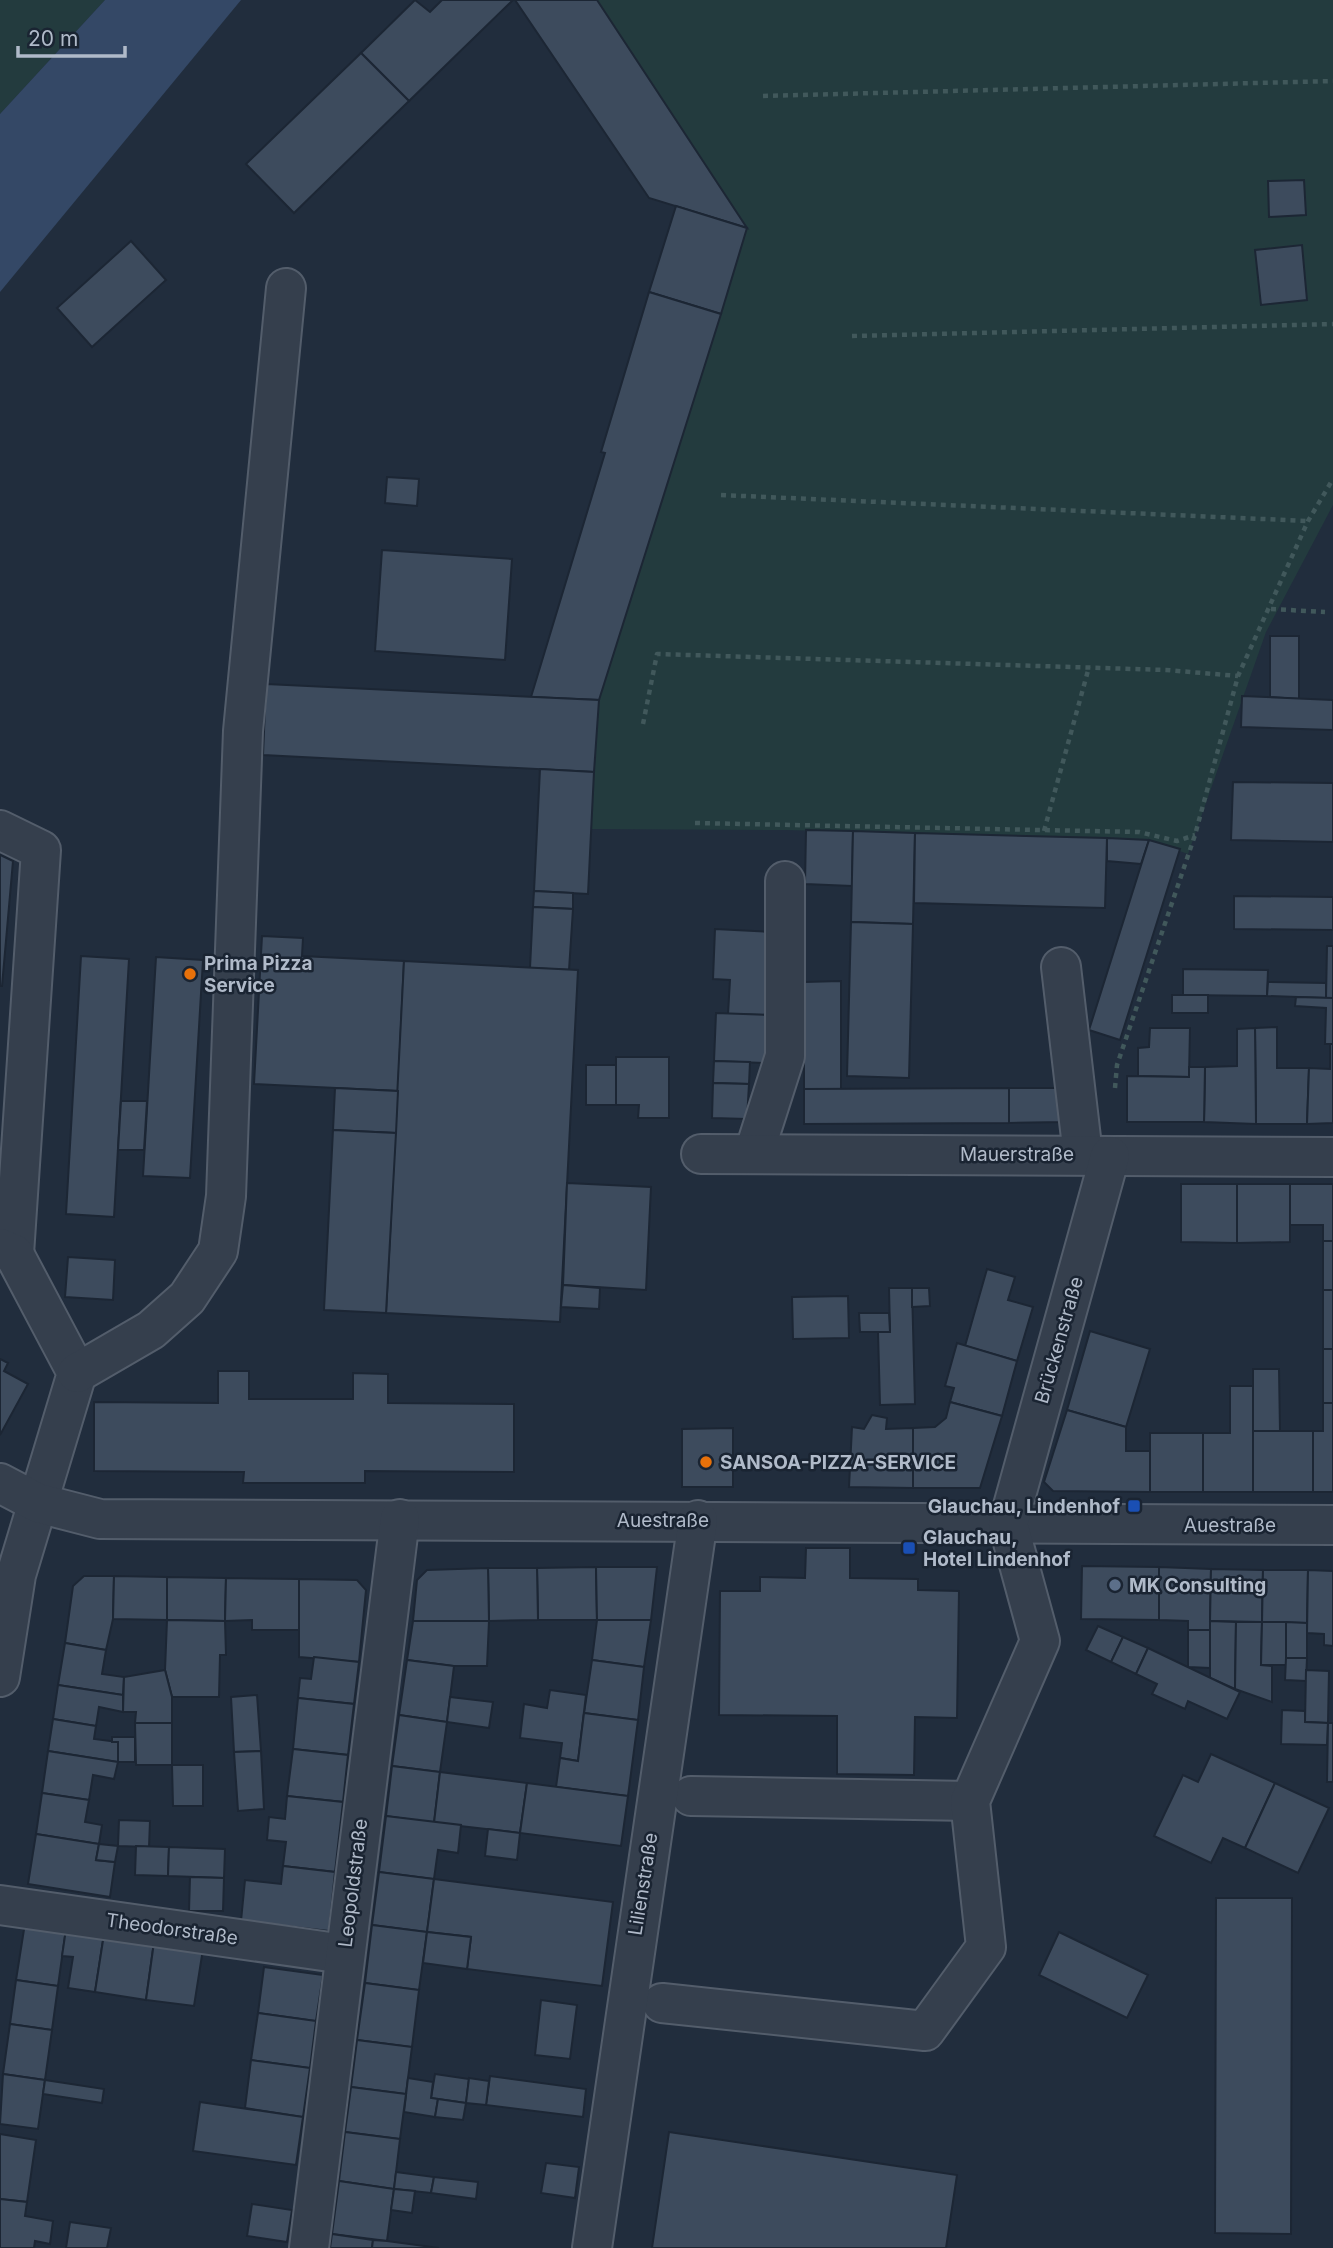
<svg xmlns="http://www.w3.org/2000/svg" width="1333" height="2248" viewBox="0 0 1333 2248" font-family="Inter,sans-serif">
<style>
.green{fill:#233b3e}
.water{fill:#344866}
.building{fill:#3d4b5d;stroke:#1c2634;stroke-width:2}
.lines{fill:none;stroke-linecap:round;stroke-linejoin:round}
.minor-casing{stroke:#535d6b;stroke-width:42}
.path{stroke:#41585b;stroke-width:4.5;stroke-dasharray:5 5;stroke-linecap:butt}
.minor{stroke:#353f4d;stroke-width:38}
.food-dot{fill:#e8710a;stroke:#1a2432;stroke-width:2.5}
.transit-dot{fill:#1a4fb4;stroke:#1a2432;stroke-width:2.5}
.service-dot{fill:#5c6f8a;stroke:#1a2432;stroke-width:2.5}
.labels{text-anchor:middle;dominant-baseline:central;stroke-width:5;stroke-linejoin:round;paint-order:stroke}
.poi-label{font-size:19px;font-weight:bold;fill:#b0bac9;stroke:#1a2432;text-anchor:start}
.street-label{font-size:19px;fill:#b0bac9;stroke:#1a2432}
</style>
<rect width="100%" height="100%" fill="#212d3d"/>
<!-- green -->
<g class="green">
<polygon points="0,0 105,0 0,114"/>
<polygon points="597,0 1333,0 1333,505 1266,632 1188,854 1149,840 1107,838 785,830 591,829 599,700 721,314"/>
</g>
<!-- water -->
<polygon class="water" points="105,0 241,0 0,292 0,114"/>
<!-- building -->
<g class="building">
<polygon points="415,0 430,12 442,0 513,0 409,101 361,53"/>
<polygon points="515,0 597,0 747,228 649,198"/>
<polygon points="361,53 409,101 294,213 246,164"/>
<polygon points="1304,180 1306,215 1269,217 1268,181"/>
<polygon points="676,206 747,228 721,314 649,292"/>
<polygon points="131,241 166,280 92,347 57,308"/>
<polygon points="1302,245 1307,300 1261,305 1255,250"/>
<polygon points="649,292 721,314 599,700 531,697 605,453 601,452"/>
<polygon points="387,477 419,479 417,506 385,503"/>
<polygon points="382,550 512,559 505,660 375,651"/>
<polygon points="1270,636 1299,636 1299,699 1270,697"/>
<polygon points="266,684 599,700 594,772 263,755"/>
<polygon points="1242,696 1333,700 1333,730 1241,727"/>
<polygon points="540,769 594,772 588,894 534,891"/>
<polygon points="1233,782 1333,783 1333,842 1231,840"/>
<polygon points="806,830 853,831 852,886 805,884"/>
<polygon points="853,831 915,833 913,924 851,922"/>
<polygon points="915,833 1107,838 1105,908 914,903"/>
<polygon points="1107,838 1149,840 1141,864 1107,861"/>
<polygon points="1149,840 1180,849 1120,1040 1089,1030"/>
<polygon points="0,855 13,861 2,986 0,986"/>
<polygon points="534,891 573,893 573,909 533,907"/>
<polygon points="1234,896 1333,897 1333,930 1234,929"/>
<polygon points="533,907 573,909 569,970 530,968"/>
<polygon points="851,922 913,924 909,1078 847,1076"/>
<polygon points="715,929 773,932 769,1015 728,1014 730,980 713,979"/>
<polygon points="262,936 303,938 302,956 404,961 398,1091 254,1084"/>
<polygon points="1327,946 1333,946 1333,998 1326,998"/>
<polygon points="81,956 129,959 114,1217 66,1214"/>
<polygon points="156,957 203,960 190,1178 143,1176"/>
<polygon points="404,961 578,970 560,1322 386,1313"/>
<polygon points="1183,969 1268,970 1267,996 1183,995"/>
<polygon points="841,981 841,1089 804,1089 804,982"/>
<polygon points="1268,982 1326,983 1326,998 1267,996"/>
<rect x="1172" y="995" width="36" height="18"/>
<polygon points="1296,997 1333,998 1333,1044 1325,1044 1326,1008 1295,1006"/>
<polygon points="716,1013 769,1015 767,1063 714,1061"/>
<polygon points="1277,1027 1277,1068 1309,1068 1307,1124 1256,1124 1255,1028"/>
<polygon points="1150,1028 1190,1028 1189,1077 1138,1076 1138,1048 1149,1047"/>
<polygon points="1255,1028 1256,1124 1204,1122 1205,1067 1237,1066 1237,1029"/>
<polygon points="1330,1044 1333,1044 1333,1123 1307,1124 1309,1068 1330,1069"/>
<polygon points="616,1057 669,1057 669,1118 638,1118 639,1105 616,1105"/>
<polygon points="714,1061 750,1062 749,1084 713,1083"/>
<rect x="586" y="1065" width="30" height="40"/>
<polygon points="1189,1067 1205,1067 1204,1122 1127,1122 1127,1076 1189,1077"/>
<polygon points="713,1083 749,1084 747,1119 712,1118"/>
<polygon points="335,1088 398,1091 396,1133 333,1130"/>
<polygon points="1009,1088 1064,1088 1064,1122 1009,1123"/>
<polygon points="1009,1088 1009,1123 804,1124 804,1089"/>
<polygon points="121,1101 147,1101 144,1150 118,1150"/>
<polygon points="333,1130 396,1133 386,1313 324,1310"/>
<polygon points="567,1183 651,1187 646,1290 563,1285"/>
<polygon points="1181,1184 1237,1184 1237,1243 1181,1242"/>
<polygon points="1237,1184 1290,1184 1290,1242 1237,1243"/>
<polygon points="1290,1184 1333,1184 1333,1241 1323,1241 1323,1225 1290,1225"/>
<rect x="1323" y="1241" width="10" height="49"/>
<polygon points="68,1257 115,1260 113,1300 65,1297"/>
<polygon points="987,1269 1015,1277 1008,1300 1033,1307 1017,1361 965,1346"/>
<polygon points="563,1285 600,1288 599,1309 561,1307"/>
<polygon points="889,1288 912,1288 915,1404 880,1405 878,1332 890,1332"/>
<polygon points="912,1288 929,1288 930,1306 912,1307"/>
<rect x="1323" y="1290" width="10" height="59"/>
<polygon points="848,1296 849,1338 793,1339 792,1297"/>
<polygon points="859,1313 889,1313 890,1332 860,1332"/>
<polygon points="1090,1331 1150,1349 1126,1427 1067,1410"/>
<polygon points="957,1343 1017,1361 1002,1416 950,1402 954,1388 945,1386"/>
<rect x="1323" y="1349" width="10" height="54"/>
<polygon points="0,1359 8,1363 4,1371 28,1384 0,1435"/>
<polygon points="1253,1369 1279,1369 1280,1431 1253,1431"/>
<polygon points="218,1371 249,1371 249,1399 353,1399 353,1373 388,1374 388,1403 514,1404 514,1472 365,1471 365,1483 243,1483 244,1472 94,1471 94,1402 218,1403"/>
<polygon points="1230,1386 1253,1386 1253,1492 1203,1492 1203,1433 1230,1433"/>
<polygon points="950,1402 1002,1416 980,1488 913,1488 913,1428 935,1427 946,1418"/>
<polygon points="1323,1403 1333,1403 1333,1492 1313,1492 1313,1431 1323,1431"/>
<polygon points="1067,1410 1126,1427 1126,1451 1150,1451 1150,1492 1053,1491 1044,1482"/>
<polygon points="872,1415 887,1418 886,1429 913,1428 913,1488 849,1487 852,1427 864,1429"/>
<polygon points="733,1428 733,1487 682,1487 682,1429"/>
<rect x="1253" y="1431" width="60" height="61"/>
<rect x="1150" y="1433" width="53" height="59"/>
<polygon points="806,1548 850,1548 850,1578 918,1579 918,1590 959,1591 957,1718 915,1717 914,1775 837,1774 837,1716 719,1715 720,1591 760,1591 760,1577 805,1578"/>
<polygon points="1082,1566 1159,1567 1159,1620 1081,1619"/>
<polygon points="596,1567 597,1620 538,1620 537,1568"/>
<polygon points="596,1567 657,1567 651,1620 597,1620"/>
<polygon points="1159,1567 1211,1569 1210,1630 1188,1630 1188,1621 1159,1620"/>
<polygon points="488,1568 537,1568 538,1620 489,1621"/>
<polygon points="488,1568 489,1621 413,1621 417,1580 427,1570"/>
<polygon points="1211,1569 1263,1570 1262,1622 1210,1621"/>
<polygon points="1263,1570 1308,1570 1307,1623 1262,1622"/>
<polygon points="1308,1570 1333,1571 1333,1646 1324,1645 1324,1634 1307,1633"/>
<polygon points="84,1576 114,1576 113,1619 106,1650 65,1643 73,1586"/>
<polygon points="114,1576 167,1577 167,1620 113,1619"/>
<polygon points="167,1577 226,1578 225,1621 167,1620"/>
<polygon points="226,1578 299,1579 300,1630 252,1630 252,1620 225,1621"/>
<polygon points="299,1579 357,1580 366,1590 359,1662 299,1657"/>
<polygon points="167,1620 225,1621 226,1655 220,1655 219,1697 172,1697 165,1670"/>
<polygon points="597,1620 651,1620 644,1667 592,1660"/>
<polygon points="413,1621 489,1621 487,1666 454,1666 407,1660"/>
<polygon points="1210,1621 1236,1622 1235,1689 1210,1678"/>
<polygon points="1236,1622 1262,1622 1261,1665 1272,1666 1272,1702 1235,1689"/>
<polygon points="1262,1622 1286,1622 1286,1665 1261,1665"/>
<polygon points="1286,1622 1307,1623 1307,1658 1286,1658"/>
<polygon points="1098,1626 1123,1637 1111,1662 1086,1650"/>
<polygon points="1188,1630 1210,1630 1210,1668 1188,1667"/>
<polygon points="1123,1637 1148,1648 1136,1674 1111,1662"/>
<polygon points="65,1643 106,1650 102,1674 124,1677 123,1695 58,1685"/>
<polygon points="1148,1648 1240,1692 1227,1719 1188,1701 1185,1709 1152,1694 1157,1684 1136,1674"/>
<polygon points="314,1657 359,1662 354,1704 298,1698 300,1678 311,1679"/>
<polygon points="1286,1658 1307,1658 1306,1681 1285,1680"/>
<polygon points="407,1660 454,1666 447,1722 399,1715"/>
<polygon points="592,1660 644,1667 638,1720 584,1713"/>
<polygon points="165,1670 172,1697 172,1723 135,1723 136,1712 123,1712 124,1677"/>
<polygon points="1306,1670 1329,1671 1328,1723 1305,1722"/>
<polygon points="58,1685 123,1695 123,1712 99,1707 96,1726 53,1719"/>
<polygon points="550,1690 586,1695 578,1761 560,1758 562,1743 520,1738 524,1704 547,1708"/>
<polygon points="257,1695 261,1751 234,1752 231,1697"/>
<polygon points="450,1697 493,1702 489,1728 447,1722"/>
<polygon points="298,1698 354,1704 348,1755 293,1749"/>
<polygon points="1282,1710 1305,1711 1305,1722 1328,1723 1327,1745 1281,1744"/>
<polygon points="584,1713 638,1720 628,1796 556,1787 560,1758 578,1761"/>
<polygon points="399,1715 447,1722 440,1772 392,1766"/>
<polygon points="53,1719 96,1726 94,1739 118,1742 118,1762 48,1751"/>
<polygon points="135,1723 172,1723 172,1765 136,1765"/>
<polygon points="1328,1723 1333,1723 1333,1782 1327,1782"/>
<polygon points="112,1737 135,1737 135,1762 118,1762 118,1742 112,1742"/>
<polygon points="293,1749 348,1755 343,1802 287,1796"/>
<polygon points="48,1751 118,1762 114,1779 93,1775 89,1800 42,1793"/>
<polygon points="261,1751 264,1809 238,1811 234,1752"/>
<polygon points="1211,1754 1275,1783 1245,1848 1223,1838 1211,1863 1154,1836 1183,1775 1198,1782"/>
<polygon points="172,1765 203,1765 203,1806 173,1806"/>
<polygon points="392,1766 440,1772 434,1823 386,1816"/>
<polygon points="440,1772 527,1783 520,1833 434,1823"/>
<polygon points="527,1783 628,1796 621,1846 520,1833"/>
<polygon points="1275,1783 1329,1808 1298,1873 1245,1848"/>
<polygon points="42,1793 89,1800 85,1822 102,1825 99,1844 36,1834"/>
<polygon points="287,1796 343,1802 335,1872 283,1866 286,1842 267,1840 269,1817 285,1819"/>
<polygon points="386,1816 461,1825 458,1853 438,1850 434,1879 379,1872"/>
<polygon points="119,1820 150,1821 149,1847 118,1846"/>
<polygon points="488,1829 520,1833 517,1860 485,1856"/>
<polygon points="36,1834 99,1844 96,1860 115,1862 110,1897 28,1884"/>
<polygon points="99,1844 118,1846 115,1862 96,1860"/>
<polygon points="136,1846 169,1847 168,1876 135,1875"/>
<polygon points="169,1847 225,1849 224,1878 168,1876"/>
<polygon points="283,1866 335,1872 329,1931 241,1921 245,1880 281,1884"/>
<polygon points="379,1872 434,1879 427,1932 372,1925"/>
<polygon points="190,1877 224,1878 223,1911 189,1911"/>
<polygon points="434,1879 613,1902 602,1986 467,1969 471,1937 427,1932"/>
<polygon points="1216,1898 1292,1898 1291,2234 1215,2233"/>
<polygon points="25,1923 66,1929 58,1986 16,1980"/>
<polygon points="372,1925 427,1932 419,1990 365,1983"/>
<polygon points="66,1929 104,1934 95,1992 68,1988 73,1957 62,1956"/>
<polygon points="427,1932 471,1937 467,1969 423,1963"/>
<polygon points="1059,1932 1148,1975 1127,2018 1039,1975"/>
<polygon points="104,1934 154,1942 146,2000 95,1992"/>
<polygon points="154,1942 203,1949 194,2006 146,2000"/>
<polygon points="264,1967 323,1975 316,2021 258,2013"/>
<polygon points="16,1980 58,1986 52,2030 10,2024"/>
<polygon points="365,1983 419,1990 412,2047 357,2040"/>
<polygon points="541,2000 577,2005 570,2059 535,2055"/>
<polygon points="258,2013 316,2021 310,2068 251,2060"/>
<polygon points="10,2024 52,2030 45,2080 3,2074"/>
<polygon points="357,2040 412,2047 406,2094 351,2087"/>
<polygon points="251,2060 310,2068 303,2117 245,2108"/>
<polygon points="3,2074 45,2080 38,2129 0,2124"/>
<polygon points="435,2074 469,2079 466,2103 431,2098"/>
<polygon points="490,2076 586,2089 583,2117 486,2105"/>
<polygon points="408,2078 433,2082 431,2098 438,2099 435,2117 404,2112"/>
<polygon points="469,2078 489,2081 486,2105 466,2103"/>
<polygon points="45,2080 104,2089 102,2103 43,2094"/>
<polygon points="351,2087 406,2094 400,2139 345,2132"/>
<polygon points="438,2099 466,2103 463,2120 435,2117"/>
<polygon points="200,2102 303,2117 296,2165 193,2151"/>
<polygon points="345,2132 400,2139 394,2189 339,2181"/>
<polygon points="669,2132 957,2175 946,2248 652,2248"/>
<polygon points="0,2134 36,2140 27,2202 0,2199"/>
<polygon points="546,2163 579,2167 575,2198 541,2193"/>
<polygon points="396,2172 434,2177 431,2193 394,2189"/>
<polygon points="434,2177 478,2182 476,2199 431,2193"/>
<polygon points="339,2181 394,2189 387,2241 332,2234"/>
<polygon points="394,2189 415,2191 412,2213 391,2210"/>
<polygon points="0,2199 27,2202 25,2216 53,2221 50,2244 35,2241 34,2248 0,2248"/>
<polygon points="252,2204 292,2210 287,2242 247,2236"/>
<polygon points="70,2222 111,2228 107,2248 66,2248"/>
<polygon points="332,2234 373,2240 372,2248 330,2248"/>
<polygon points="373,2240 387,2241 439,2248 372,2248"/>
</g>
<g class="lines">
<defs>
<g id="minor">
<polyline points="0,830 41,850 14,1254"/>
<polyline points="1061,967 1083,1155"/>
<polyline points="754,1153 785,1056 785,881"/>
<polyline points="701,1154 1333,1157"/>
<polyline points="0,1248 14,1254 77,1373 16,1575 0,1677"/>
<polyline points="77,1373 151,1330 187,1298 218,1251 226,1196 243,731 286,288"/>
<polyline points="0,1483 38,1503 100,1519 1333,1525"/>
<polyline points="691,1796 970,1801"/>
<polyline points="0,1905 344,1954"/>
<polyline points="662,2003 925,2031 986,1947 970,1801 1040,1641 1008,1524 1110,1156"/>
<polyline points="309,2248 400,1519"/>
<polyline points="592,2248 698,1520"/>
</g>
</defs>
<!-- minor casing -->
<use href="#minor" class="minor-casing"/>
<!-- path -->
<g class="path">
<polyline points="763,96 1333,81"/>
<polyline points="852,336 1333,324"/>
<polyline points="721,495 1308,521"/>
<polyline points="1271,609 1325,612"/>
<polyline points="643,724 657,654 1166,670 1238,676"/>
<polyline points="695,823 1139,832 1177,841 1195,835"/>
<polyline points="1044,831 1089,667"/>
<polyline points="1115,1088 1117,1065 1195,835 1238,676 1308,521 1333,479"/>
</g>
<!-- minor -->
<use href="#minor" class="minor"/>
</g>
<!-- markers -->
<g class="food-dot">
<circle cx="190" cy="974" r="7"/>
<circle cx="706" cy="1462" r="7"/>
</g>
<g class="transit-dot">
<rect x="1127" y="1499" width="14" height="14" rx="3.5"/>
<rect x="902" y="1541" width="14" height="14" rx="3.5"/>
</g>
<circle class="service-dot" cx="1115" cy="1585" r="7"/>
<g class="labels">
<!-- poi labels -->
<g class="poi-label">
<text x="204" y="963">Prima Pizza<tspan x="204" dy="22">Service</tspan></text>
<text x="720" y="1462">SANSOA-PIZZA-SERVICE</text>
<text x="1120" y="1506" text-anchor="end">Glauchau, Lindenhof</text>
<text x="923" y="1537">Glauchau,<tspan x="923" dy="22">Hotel Lindenhof</tspan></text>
<text x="1129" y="1585">MK Consulting</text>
</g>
<!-- street labels -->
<g class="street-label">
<text x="1017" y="1154">Mauerstraße</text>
<text transform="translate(1059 1340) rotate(-74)">Brückenstraße</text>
<text x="663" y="1520">Auestraße</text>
<text x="1230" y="1525">Auestraße</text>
<text transform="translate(353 1883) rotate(-83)">Leopoldstraße</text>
<text transform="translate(643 1884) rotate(-81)">Lilienstraße</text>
<text transform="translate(172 1929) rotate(8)">Theodorstraße</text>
</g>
</g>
<!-- scale -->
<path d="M18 46v10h107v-10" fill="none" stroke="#b0bac9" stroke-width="3.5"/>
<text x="28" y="46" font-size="21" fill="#b0bac9" stroke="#1a2432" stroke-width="5" paint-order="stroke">20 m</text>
</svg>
